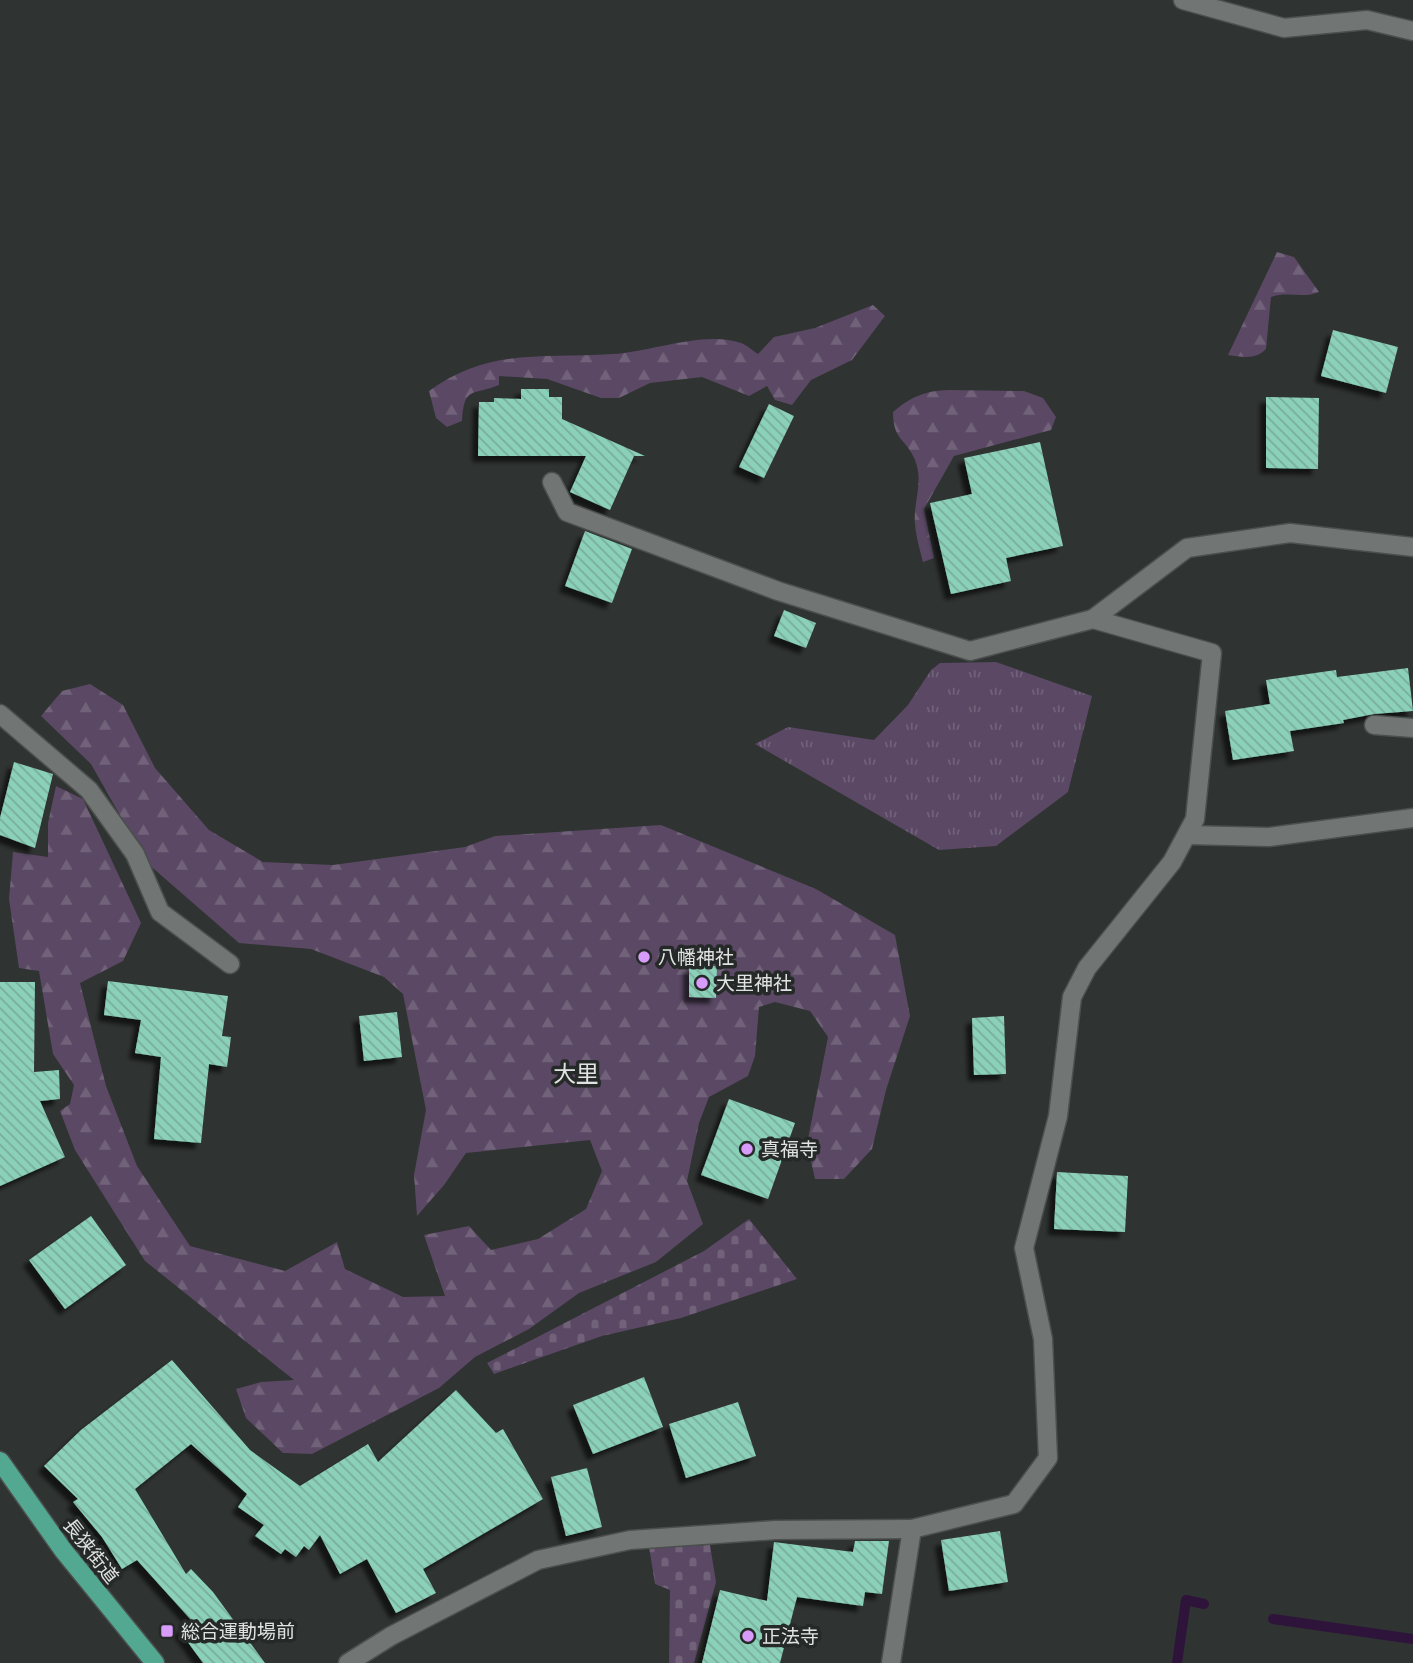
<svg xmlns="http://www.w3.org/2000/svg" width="1413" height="1663" viewBox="0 0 1413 1663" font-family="Bitter,'Noto Sans JP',serif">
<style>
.grass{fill:url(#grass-tufts)}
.forest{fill:url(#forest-firs)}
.cemetery{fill:url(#cemetery-stones)}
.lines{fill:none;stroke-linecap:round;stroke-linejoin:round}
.stream{stroke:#2e143b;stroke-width:10}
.building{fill:url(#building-back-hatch);filter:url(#shadow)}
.minor-casing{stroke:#4b4f4d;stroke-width:21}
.primary-casing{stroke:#4b4f4d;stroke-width:21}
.minor{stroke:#717674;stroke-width:18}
.primary{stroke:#53a891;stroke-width:18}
.poi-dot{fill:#d79bf9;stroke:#252927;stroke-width:2.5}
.labels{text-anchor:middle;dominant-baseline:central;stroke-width:7;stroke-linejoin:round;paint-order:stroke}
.poi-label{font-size:19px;fill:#e0e3e2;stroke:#252927;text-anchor:start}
.street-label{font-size:19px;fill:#e0e3e2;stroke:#252927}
.quarter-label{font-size:23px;fill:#e0e3e2;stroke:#252927}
</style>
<defs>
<pattern id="grass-tufts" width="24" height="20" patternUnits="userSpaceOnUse" patternTransform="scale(1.75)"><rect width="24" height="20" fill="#5a4864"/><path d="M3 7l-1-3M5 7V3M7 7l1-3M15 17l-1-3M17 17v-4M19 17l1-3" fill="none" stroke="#71627a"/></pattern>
<pattern id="forest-firs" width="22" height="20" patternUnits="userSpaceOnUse" patternTransform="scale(1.75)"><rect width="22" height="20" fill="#5a4864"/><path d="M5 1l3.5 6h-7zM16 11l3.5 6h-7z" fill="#71627a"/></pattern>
<pattern id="cemetery-stones" width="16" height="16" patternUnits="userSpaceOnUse" patternTransform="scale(1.75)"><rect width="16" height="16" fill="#5a4864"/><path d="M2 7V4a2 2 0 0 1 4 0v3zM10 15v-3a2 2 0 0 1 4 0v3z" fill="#71627a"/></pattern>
<pattern id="building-back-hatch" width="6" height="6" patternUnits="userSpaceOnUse" patternTransform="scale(1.75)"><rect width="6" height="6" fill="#8bd0b9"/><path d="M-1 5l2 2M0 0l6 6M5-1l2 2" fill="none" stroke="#79ad9c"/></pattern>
<filter id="shadow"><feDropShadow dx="-6" dy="6" stdDeviation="2" flood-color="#0009"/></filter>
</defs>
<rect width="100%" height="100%" fill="#2f3331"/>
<!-- grass -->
<polygon class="grass" points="996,662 1092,696 1068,792 996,846 939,850 755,744 788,727 874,740 908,705 931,670 940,663"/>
<!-- forest -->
<g class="forest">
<path d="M1277 252 1294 257 1319 292C1303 299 1288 291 1271 297L1266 349C1256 360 1242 357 1228 355Z"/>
<path d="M873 305 885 316 852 360 811 380 792 405 775 400 767 386 749 396 702 377 650 383 619 398H601L547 379 499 376V385C473 396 464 385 462 421L447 427 436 418 429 391C489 347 544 359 613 354 650 352 705 330 741 343 747 345 753 351 758 354L774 337 815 328Z"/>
<path d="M949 390 1024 391 1043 398 1056 417 1051 430 954 456 924 509 934 558 923 562C920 550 916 537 915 524 913 501 924 483 915 460 906 438 893 441 893 412 912 396 925 391 949 390Z"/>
<polygon points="90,684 123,705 155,768 209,830 263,862 333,865 465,847 495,836 661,825 816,889 895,935 910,1016 886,1090 872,1149 844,1179 815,1179 807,1144 828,1037 810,1011 775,1002 759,1007 755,1056 748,1076 709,1097 699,1123 687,1181 703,1224 656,1262 579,1293 529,1329 475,1357 439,1388 312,1454 283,1453 246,1418 236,1389 261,1382 294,1380 145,1261 75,1150 60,1111 70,1104 74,1085 53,1054 39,971 19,968 9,899 13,852 48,857 48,823 56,786 83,799 141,923 123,961 80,983 106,1086 137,1166 190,1246 285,1271 337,1242 345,1269 403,1297 445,1296 424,1235 469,1226 491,1250 538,1239 586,1209 602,1171 590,1140 466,1153 444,1185 417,1216 414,1175 426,1110 403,994 384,977 311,949 239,943 147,863 91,764 41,716 62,691"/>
</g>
<!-- cemetery -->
<g class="cemetery">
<polygon points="749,1219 797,1279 681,1318 602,1336 494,1374 487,1363 704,1251"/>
<polygon points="710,1545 716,1582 694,1663 669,1663 670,1590 655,1584 649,1547"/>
</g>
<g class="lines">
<!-- stream -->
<g class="stream">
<polyline points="1273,1619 1413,1639"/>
<polyline points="1177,1663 1186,1600 1204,1604"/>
</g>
</g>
<!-- building -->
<g class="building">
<polygon points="1333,330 1398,347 1386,393 1321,376"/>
<polygon points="521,389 549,389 549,397 562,397 562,419 645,456 634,456 610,510 570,492 586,456 478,456 479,402 494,402 494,398 521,399"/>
<polygon points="1266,397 1319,398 1318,469 1266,468"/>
<polygon points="769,404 794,416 764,478 739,467"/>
<polygon points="1040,442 1063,546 1006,558 1011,581 951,594 930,503 972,494 964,458"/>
<polygon points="585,531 632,549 612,603 565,586"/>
<polygon points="784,610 816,623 806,648 774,636"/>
<polygon points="1408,668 1413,711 1374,714 1343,720 1344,723 1290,731 1294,751 1233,760 1225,711 1270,704 1266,680 1336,670 1337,677"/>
<polygon points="14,762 53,774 35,848 0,835 0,818"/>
<polygon points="689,966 717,966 716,998 689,997"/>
<polygon points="108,981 228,996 222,1036 231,1037 227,1067 209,1064 201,1143 154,1139 161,1057 135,1053 141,1020 104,1015"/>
<polygon points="0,982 35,982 34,1072 59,1070 60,1099 40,1101 65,1157 0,1186"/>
<polygon points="397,1012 402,1057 364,1061 359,1016"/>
<polygon points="1004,1016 1006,1074 974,1075 972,1018"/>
<polygon points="729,1099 795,1123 768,1199 701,1175"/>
<polygon points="1057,1172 1128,1176 1125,1232 1054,1229"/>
<polygon points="91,1216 126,1265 65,1309 29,1260"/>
<polygon points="172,1360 250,1450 300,1486 368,1444 378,1462 456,1390 496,1433 503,1429 543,1499 423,1569 436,1593 396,1613 367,1559 340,1574 320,1535 309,1550 304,1546 296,1557 285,1549 281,1554 255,1536 264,1525 238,1507 247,1494 191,1444 135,1489 186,1574 191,1569 213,1592 265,1663 203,1663 179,1630 192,1621 137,1560 122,1569 102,1537 73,1502 78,1499 44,1466 81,1430"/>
<polygon points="644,1377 663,1427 593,1454 573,1405"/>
<polygon points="738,1402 756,1456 686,1478 669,1424"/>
<polygon points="587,1468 602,1527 566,1536 551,1477"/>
<polygon points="1000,1531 1008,1582 949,1591 941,1540"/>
<polygon points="855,1541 889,1541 882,1594 865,1592 863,1606 797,1597 780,1663 702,1663 720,1590 767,1601 774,1542 853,1552"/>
</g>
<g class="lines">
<defs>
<g id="minor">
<polyline points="1183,0 1284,28 1367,20 1413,31"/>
<polyline points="552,482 567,512 778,591 970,651 1093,619"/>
<polyline points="0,714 89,790 135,854 160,912 230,964"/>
<polyline points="1374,725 1413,728"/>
<polyline points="1187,835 1269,837 1413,818"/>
<polyline points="348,1663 391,1636 538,1560 630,1540 775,1530 912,1529"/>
<polyline points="891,1663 912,1529 1014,1504 1048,1458 1043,1339 1024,1248 1058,1116 1072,997 1087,968 1172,862 1195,819 1212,653 1093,619 1187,548 1290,533 1413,547"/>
</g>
<polyline id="primary" points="0,1461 63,1550 155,1663"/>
</defs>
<!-- minor casing -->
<use href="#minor" class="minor-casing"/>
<!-- primary casing -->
<use href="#primary" class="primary-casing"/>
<!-- minor -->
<use href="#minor" class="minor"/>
<!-- primary -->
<use href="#primary" class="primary"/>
</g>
<!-- markers -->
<g class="poi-dot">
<circle cx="644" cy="957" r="7"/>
<circle cx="702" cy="983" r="7"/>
<circle cx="747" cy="1149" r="7"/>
<rect x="160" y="1624" width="14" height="14" rx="3.5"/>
<circle cx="748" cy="1636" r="7"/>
</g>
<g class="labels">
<!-- poi labels -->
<g class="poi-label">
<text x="658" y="957">八幡神社</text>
<text x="716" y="983">大里神社</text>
<text x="761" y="1149">真福寺</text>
<text x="181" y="1631">総合運動場前</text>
<text x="762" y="1636">正法寺</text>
</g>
<!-- street labels -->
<g class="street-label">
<text transform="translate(91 1551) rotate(52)">長狭街道</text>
</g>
<!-- quarter labels -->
<g class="quarter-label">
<text x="576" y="1074">大里</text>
</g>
</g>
</svg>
